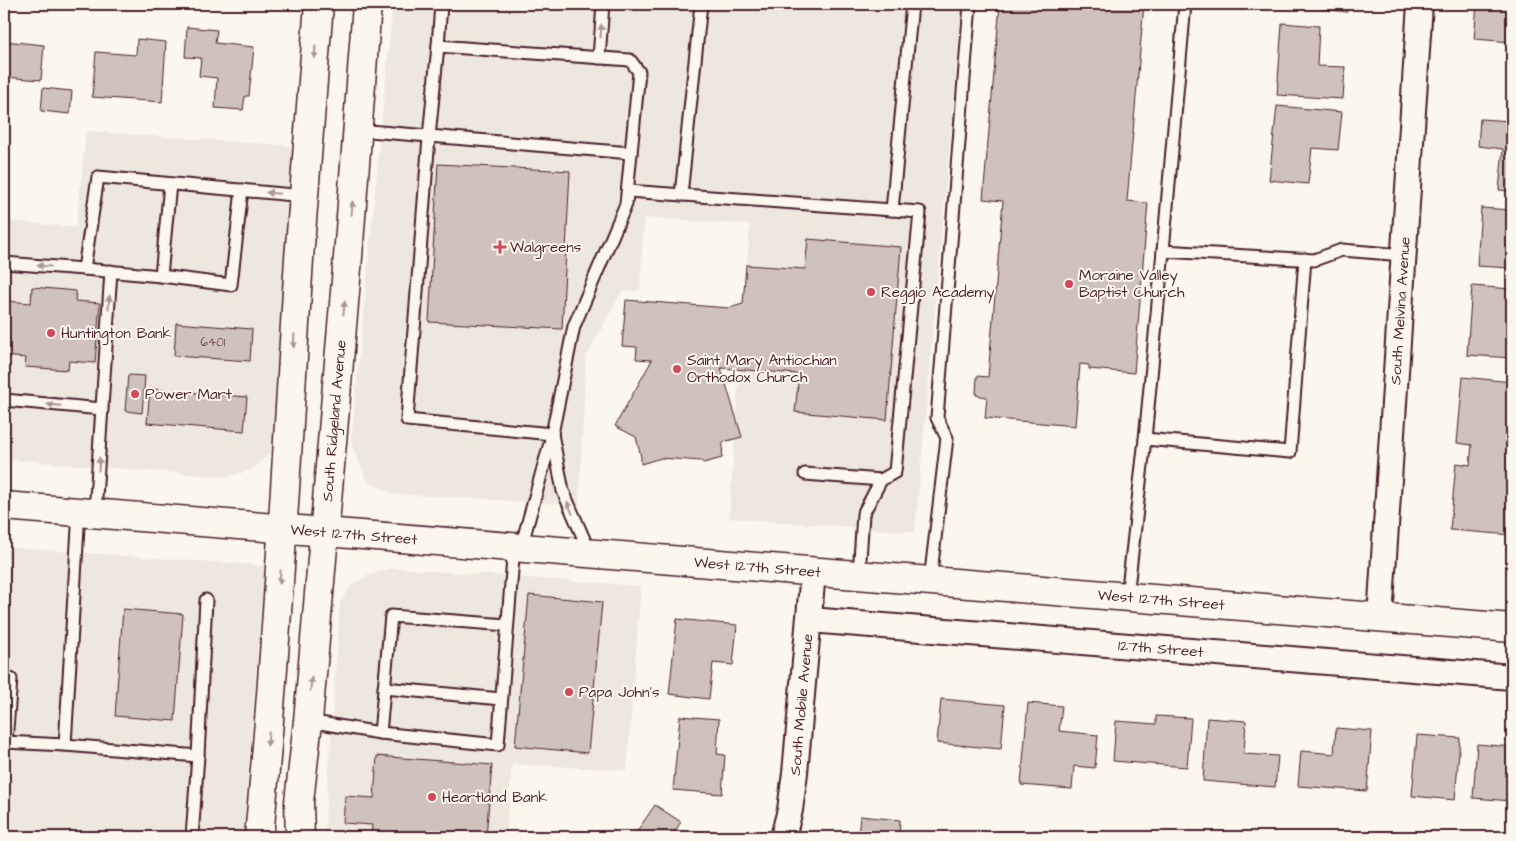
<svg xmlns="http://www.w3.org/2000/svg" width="1516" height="841" viewBox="0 0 1516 841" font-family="'Architects Daughter',sans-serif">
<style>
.built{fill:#eee7de}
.building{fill:#cfc2bc;stroke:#4a1f2b}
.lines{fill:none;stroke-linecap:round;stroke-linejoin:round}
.service-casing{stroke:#4a1f2b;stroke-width:15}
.minor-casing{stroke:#4a1f2b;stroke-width:28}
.secondary-casing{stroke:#4a1f2b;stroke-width:31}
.service{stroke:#fbf7ec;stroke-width:11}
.minor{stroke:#fbf7ec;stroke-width:24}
.secondary{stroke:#fbf7ec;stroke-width:28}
.oneway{fill:#ab9695}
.poi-dot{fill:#d1495b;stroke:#fbf7ec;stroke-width:2}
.labels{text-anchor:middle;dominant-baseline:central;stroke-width:4;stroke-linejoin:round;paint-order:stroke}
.number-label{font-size:12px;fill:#6b484f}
.poi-label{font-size:15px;fill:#4a1f2b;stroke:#fbf7ec;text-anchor:start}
.street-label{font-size:15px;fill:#4a1f2b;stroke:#fbf7ec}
</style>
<rect width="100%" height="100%" fill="#fbf7ec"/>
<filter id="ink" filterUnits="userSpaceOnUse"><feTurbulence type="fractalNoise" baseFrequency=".02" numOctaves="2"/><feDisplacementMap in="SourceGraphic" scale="10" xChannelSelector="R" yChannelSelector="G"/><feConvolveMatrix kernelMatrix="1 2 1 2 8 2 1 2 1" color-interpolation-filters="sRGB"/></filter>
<g filter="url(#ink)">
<!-- built -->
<g class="built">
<polygon points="393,4 962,4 915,532 729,518 750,224 644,218 640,291 622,291 586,357 579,505 394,494 367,481 351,443"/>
<polygon points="86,131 295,146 276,429 270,453 251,470 226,477 4,459 4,221 76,227"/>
<polygon points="4,547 265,566 243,837 4,837"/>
<polygon points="393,568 641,586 627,770 512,764 506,837 324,837 340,603 351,585 369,575"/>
</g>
<!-- building -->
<g class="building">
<polygon points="531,4 569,4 569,7"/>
<polygon points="1000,4 1144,4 1127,201 1148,203 1134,373 1089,369 1089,365 1080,364 1075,426 985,418 987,397 976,395 977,376 988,377 1003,201 983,199"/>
<polygon points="1304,4 1348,4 1347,12 1304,7"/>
<polygon points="1477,4 1512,4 1512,42 1474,39"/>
<polygon points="1282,23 1319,26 1317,66 1345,67 1343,99 1277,95"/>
<polygon points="187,27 217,30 215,43 254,47 249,96 245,96 243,110 215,108 217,78 199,76 201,58 185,57"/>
<polygon points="137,39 166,42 162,102 92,97 96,52 136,55"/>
<polygon points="4,41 44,45 41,80 4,77"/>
<polygon points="43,88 72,91 70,114 41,111"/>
<polygon points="1277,106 1342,112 1338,150 1312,148 1308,184 1269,180"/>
<polygon points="1480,119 1512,121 1512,191 1499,190 1503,149 1478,146"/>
<polygon points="438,164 570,171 562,329 429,322"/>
<polygon points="1481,208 1512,210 1512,268 1477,266"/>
<polygon points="808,239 901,247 887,420 795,412 799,374 721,368 742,437 723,442 722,458 704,463 701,461 661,458 641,464 641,457 636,437 615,426 652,360 636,359 637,347 622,346 626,300 729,308 743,304 746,265 805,269"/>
<polygon points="1472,286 1512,289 1512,358 1467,355"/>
<polygon points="32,287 76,291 75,301 100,303 95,363 69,361 68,370 25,367 26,358 4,356 4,310 5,310 6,301 31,303"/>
<polygon points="176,323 252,329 250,361 174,356"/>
<polygon points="128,375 145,376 142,413 125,411"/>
<polygon points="1463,377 1512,382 1512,535 1450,530 1456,463 1470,465 1472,445 1457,443"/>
<polygon points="150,389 247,397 244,431 147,423"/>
<polygon points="529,595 602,602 588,753 515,746"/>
<polygon points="123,609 183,614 175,721 115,716"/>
<polygon points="677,619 737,625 733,665 713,663 709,699 669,694"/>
<polygon points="941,699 1005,705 1001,749 937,743"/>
<polygon points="1028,703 1062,706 1059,731 1098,735 1095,768 1074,766 1072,789 1021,785"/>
<polygon points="680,716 719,719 717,754 725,755 722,794 673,790"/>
<polygon points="1156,716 1191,718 1187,767 1113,761 1116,721 1156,724"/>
<polygon points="1207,718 1246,721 1244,754 1278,756 1275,787 1203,781"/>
<polygon points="1336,728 1372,731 1367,791 1298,786 1301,751 1334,754"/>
<polygon points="1417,735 1460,738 1455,800 1412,796"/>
<polygon points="1477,744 1512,747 1512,801 1473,798"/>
<polygon points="377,756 492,765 486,837 371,837 372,825 343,823 345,796 374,798"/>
<polygon points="655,805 681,822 671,837 633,837"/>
<polygon points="860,816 900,820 899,837 858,837"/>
</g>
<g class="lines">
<defs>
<g id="service">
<polyline points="1185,4 1163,251 1314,260 1342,250 1403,255"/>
<polyline points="438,46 429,137 407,420 552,434 574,326 626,204 631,153"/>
<polyline points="599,58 603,4"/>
<polyline points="357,130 631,153 639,72 630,60 438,46 441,4"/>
<polyline points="170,184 161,276 231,285 242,190"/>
<polyline points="628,191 920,212 895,472 881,480 805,474"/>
<polyline points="681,195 701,4"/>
<polyline points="892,210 912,4"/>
<polyline points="1163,251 1145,439 1290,452 1305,259"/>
<polyline points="4,263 84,269 161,276"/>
<polyline points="84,269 98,177 304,196"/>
<polyline points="4,400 102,409"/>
<polyline points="552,434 563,491 590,553"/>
<polyline points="79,511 65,745 198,756 206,600"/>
<polyline points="95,513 111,271"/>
<polyline points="521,547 552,436"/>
<polyline points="859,575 863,514 881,480"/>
<polyline points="930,581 947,438 937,418 970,4"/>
<polyline points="1127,597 1145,439"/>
<polyline points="4,679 11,679 6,742"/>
<polyline points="384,688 501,699"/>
<polyline points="308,721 380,733 498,745 514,546"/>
<polyline points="380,733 391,616 507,625"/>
<polyline points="4,742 65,745"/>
<polyline points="192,837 198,756"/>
</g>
<g id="minor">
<path id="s1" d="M1380 618 1420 4"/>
<path id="s2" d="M810 620 1512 677"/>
<path id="s3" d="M783 837 790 810 795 773 813 572"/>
</g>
<g id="secondary">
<path id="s4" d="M4 506 1512 628"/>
<path d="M259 837C277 645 287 452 299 259 305 174 312 89 319 4"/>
<path id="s5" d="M300 837 299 802 308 721 348 257 367 4"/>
</g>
</defs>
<!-- service casing -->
<use href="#service" class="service-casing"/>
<!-- minor casing -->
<use href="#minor" class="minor-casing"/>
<!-- secondary casing -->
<use href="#secondary" class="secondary-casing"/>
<!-- service -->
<use href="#service" class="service"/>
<!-- minor -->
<use href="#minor" class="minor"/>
<!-- secondary -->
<use href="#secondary" class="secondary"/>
</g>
<!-- one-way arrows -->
<defs><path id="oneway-solid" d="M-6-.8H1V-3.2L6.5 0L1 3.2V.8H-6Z" transform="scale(1.25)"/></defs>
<g class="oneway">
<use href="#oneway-solid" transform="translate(601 31) rotate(-86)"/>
<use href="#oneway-solid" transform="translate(315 52) rotate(94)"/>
<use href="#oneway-solid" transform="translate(273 193) rotate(-175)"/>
<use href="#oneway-solid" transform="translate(352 208) rotate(-86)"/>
<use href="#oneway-solid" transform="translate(44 266) rotate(-176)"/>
<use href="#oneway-solid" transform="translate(109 302) rotate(-86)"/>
<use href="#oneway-solid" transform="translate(344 308) rotate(-85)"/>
<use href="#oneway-solid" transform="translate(294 341) rotate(93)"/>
<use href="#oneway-solid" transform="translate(54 405) rotate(-175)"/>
<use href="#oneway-solid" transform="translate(99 464) rotate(-86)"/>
<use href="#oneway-solid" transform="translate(570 508) rotate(-113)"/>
<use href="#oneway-solid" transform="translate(280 577) rotate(94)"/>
<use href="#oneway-solid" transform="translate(311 684) rotate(-85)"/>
<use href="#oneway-solid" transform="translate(268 739) rotate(95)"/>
</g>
</g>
<!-- markers -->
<g class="poi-dot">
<path d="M497.5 239.5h5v5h5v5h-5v5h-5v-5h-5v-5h5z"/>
<circle cx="1069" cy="284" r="5"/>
<circle cx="871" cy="292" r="5"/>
<circle cx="51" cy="333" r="5"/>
<circle cx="677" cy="369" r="5"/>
<circle cx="135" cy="394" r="5"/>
<circle cx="569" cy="692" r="5"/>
<circle cx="432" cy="797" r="5"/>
</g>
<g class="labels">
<!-- number labels -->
<g class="number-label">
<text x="213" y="342">6401</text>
</g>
<!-- poi labels -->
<g class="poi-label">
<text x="510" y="247">Walgreens</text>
<text x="1079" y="275">Moraine Valley<tspan x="1079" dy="17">Baptist Church</tspan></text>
<text x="881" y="292">Reggio Academy</text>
<text x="61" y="333">Huntington Bank</text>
<text x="687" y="360">Saint Mary Antiochian<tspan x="687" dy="17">Orthodox Church</tspan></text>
<text x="145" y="394">Power Mart</text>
<text x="579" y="692">Papa John's</text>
<text x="442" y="797">Heartland Bank</text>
</g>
<!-- street labels -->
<g class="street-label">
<text stroke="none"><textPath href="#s1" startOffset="308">South Melvina Avenue</textPath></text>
<text stroke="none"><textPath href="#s5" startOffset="418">South Ridgeland Avenue</textPath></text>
<text stroke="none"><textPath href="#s4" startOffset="351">West 127th Street</textPath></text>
<text stroke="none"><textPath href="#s4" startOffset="756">West 127th Street</textPath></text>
<text stroke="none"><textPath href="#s4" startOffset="1161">West 127th Street</textPath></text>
<text stroke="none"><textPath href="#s2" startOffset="352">127th Street</textPath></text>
<text stroke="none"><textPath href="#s3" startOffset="134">South Mobile Avenue</textPath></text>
</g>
</g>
<!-- margin -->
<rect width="1516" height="841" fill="none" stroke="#fbf7ec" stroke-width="20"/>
<rect x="10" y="10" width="1496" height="821" fill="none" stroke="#4a1f2b" stroke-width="2" filter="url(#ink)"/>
</svg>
